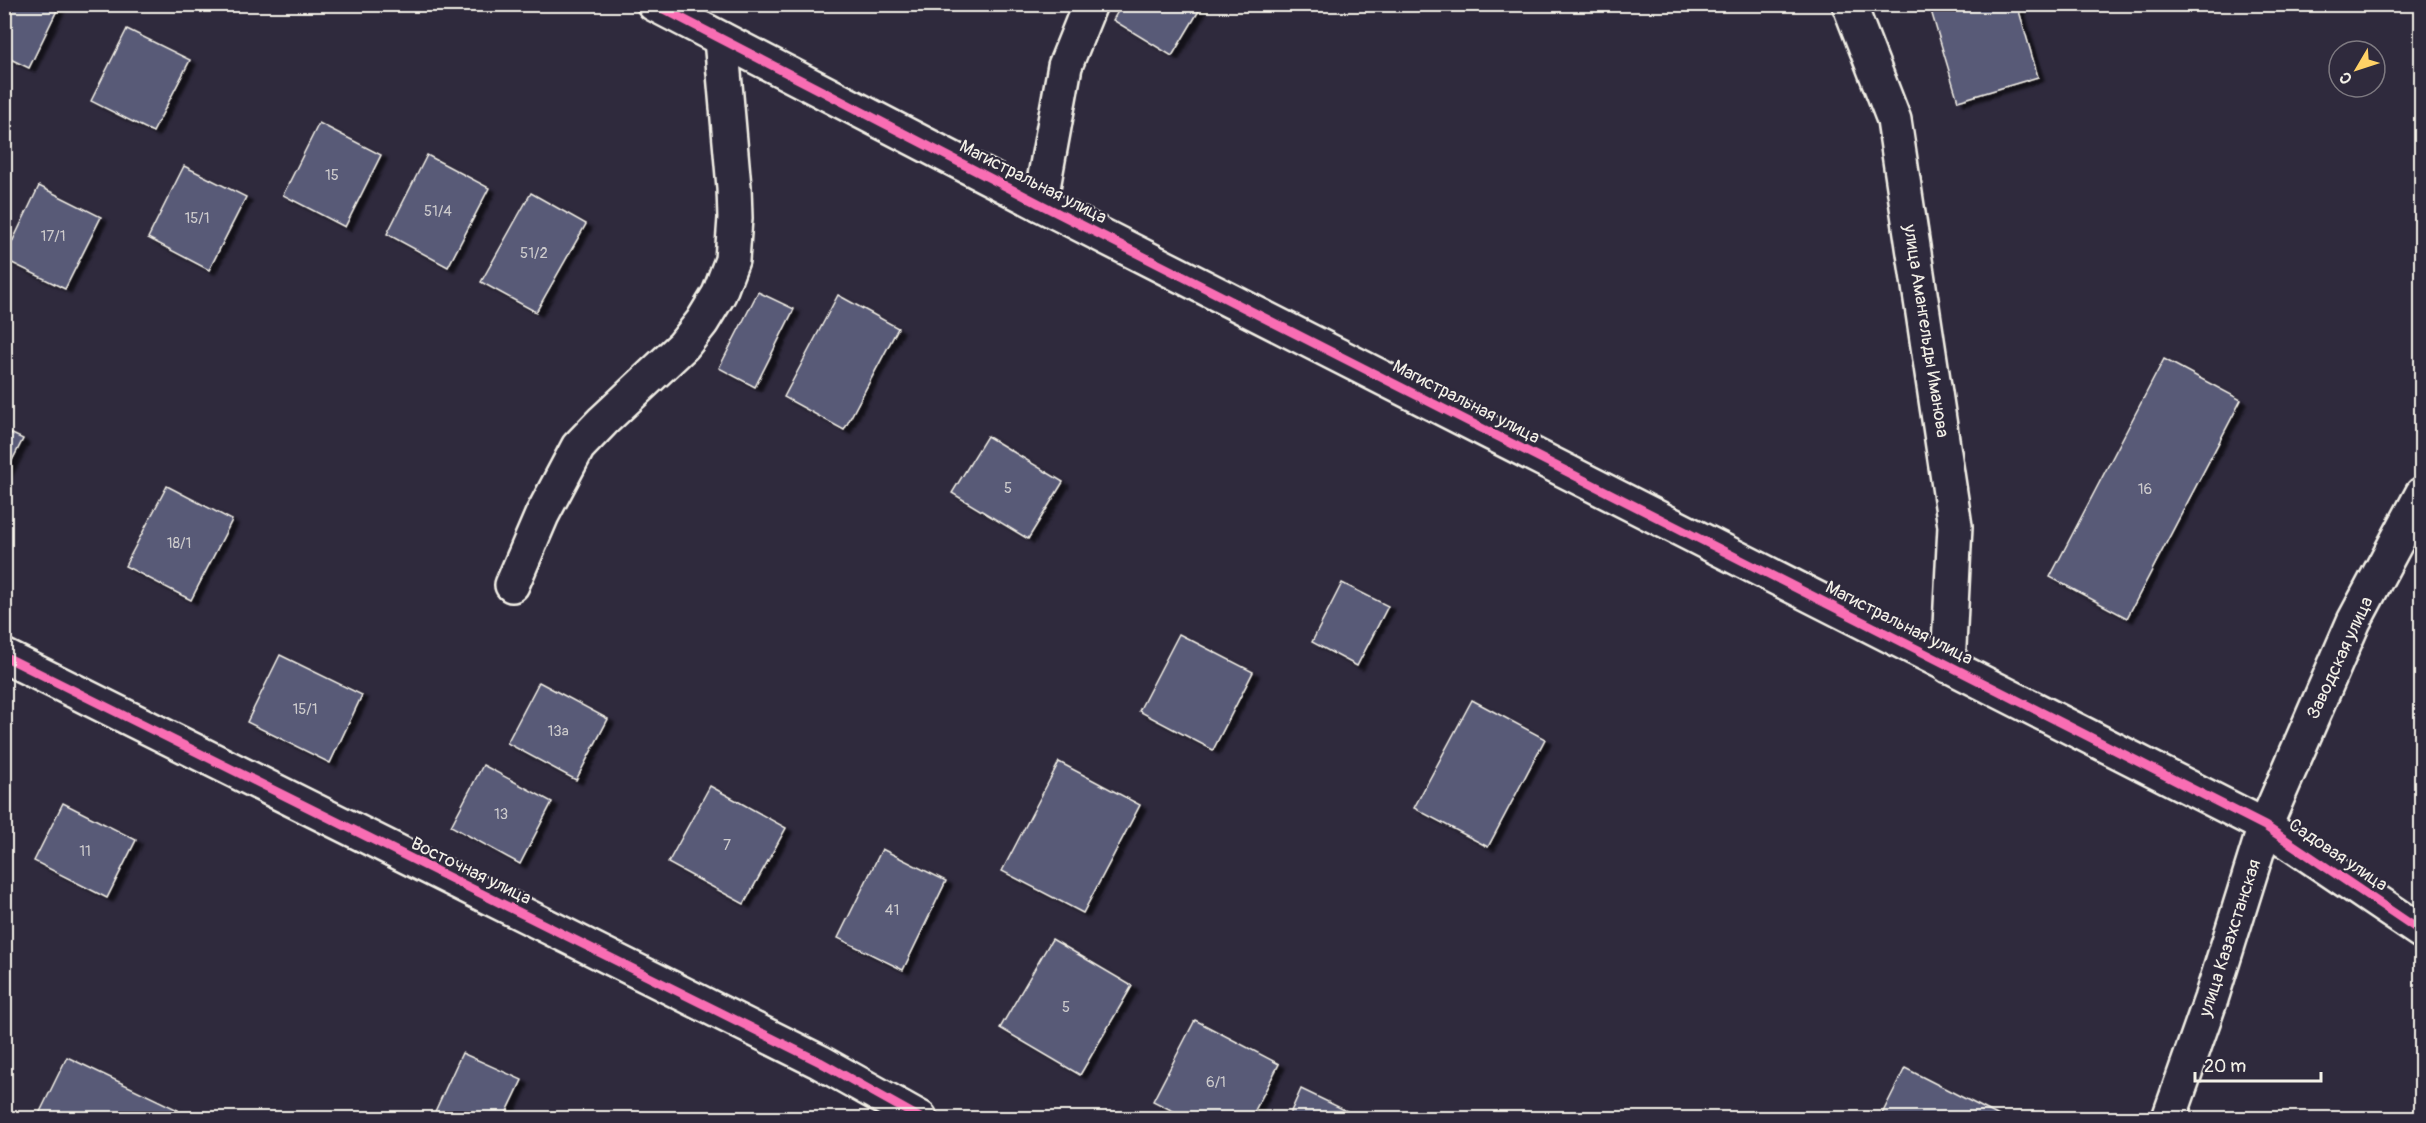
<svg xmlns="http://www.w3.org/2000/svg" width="2426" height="1123" viewBox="0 0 2426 1123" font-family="Pangolin,sans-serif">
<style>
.building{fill:#595a77;stroke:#f4f1e8;stroke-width:1.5;filter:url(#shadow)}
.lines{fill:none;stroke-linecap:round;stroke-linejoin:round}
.minor-casing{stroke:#f4f1e8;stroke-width:38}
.minor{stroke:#2f2a3d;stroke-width:33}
.cycleway-casing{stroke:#2f2a3d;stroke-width:13}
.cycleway{stroke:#f96db3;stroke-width:9}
.labels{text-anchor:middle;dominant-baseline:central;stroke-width:4.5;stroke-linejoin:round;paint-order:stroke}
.number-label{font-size:15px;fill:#cdcbcc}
.street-label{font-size:18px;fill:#f4f1e8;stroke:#2f2a3d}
</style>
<defs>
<filter id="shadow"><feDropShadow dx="6" dy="4" stdDeviation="1.5" flood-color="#0009"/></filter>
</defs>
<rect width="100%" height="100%" fill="#2f2a3d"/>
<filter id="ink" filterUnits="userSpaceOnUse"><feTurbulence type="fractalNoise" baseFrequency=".0167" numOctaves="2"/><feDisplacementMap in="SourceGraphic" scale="12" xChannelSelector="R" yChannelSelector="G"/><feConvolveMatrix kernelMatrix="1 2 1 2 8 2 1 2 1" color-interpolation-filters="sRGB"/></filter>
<g filter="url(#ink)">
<!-- building -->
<g class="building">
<polygon points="4,4 60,4 29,68 4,56"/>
<polygon points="1122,4 1203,4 1172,56 1113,20"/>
<polygon points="1929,4 2017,4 2038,77 1958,101"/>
<polygon points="127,29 190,60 153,132 91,101"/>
<polygon points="319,123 381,155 345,227 283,195"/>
<polygon points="427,155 489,188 448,267 387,234"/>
<polygon points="184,166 246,197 209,270 148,238"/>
<polygon points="39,186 101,217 65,289 4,259"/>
<polygon points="531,193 586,224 536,312 481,282"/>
<polygon points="758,292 794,309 755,387 719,368"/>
<polygon points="838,295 898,328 844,430 784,397"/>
<polygon points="2164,359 2241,400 2127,618 2050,577"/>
<polygon points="4,430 23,439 4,476"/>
<polygon points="987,436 1063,482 1028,539 952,493"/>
<polygon points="167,486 232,520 191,600 125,566"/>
<polygon points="1342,583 1388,606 1357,666 1312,642"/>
<polygon points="1179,634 1253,672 1213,750 1139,711"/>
<polygon points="280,655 362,695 330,763 247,722"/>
<polygon points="539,682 608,719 576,780 507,743"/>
<polygon points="1472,700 1545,739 1488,847 1414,808"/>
<polygon points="1059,762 1140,805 1083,913 1002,871"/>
<polygon points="483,765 552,802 520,864 451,826"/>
<polygon points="710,786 786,828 744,904 668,863"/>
<polygon points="63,803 136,840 107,898 34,861"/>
<polygon points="882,849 946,881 903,970 838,938"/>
<polygon points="1052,939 1132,986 1080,1075 1000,1028"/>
<polygon points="1195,1020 1279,1064 1251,1118 1187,1118 1153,1101"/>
<polygon points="462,1053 522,1080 504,1118 432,1118"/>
<polygon points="67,1057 178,1110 174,1118 37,1118"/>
<polygon points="1905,1068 2003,1118 1880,1118"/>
<polygon points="1301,1089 1353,1114 1351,1118 1288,1118"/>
</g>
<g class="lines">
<defs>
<g id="minor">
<polyline points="654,4 1040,204 2265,826 2422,932"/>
<polyline points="1849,4 1894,120 1955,526 1948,666"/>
<polyline points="1040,204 1065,66 1090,4"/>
<polyline points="512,585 542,515 578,447 603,421 683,346 702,322 719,294 732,260 735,218 734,187 721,39"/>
<polyline points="4,656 820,1062 920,1118"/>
<polyline points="2169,1118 2211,999 2265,826 2354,621 2422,494"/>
</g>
</defs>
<!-- minor casing -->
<use href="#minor" class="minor-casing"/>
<!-- minor -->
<use href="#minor" class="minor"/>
<defs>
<g id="cycleway">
<polyline points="654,4 1040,204 2265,826 2422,932"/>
<polyline points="4,656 820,1062 920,1118"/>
</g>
</defs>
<!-- cycleway casing -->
<use href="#cycleway" class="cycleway-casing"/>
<!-- cycleway -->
<use href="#cycleway" class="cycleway"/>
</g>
</g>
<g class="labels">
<!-- number labels -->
<g class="number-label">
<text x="332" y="175">15</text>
<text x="438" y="211">51/4</text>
<text x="197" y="218">15/1</text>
<text x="53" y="236">17/1</text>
<text x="534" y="253">51/2</text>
<text x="1008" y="488">5</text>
<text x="2145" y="489">16</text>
<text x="179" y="543">18/1</text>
<text x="305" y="709">15/1</text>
<text x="558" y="731">13а</text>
<text x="501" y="814">13</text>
<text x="727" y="845">7</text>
<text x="85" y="851">11</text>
<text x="892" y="910">41</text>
<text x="1066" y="1007">5</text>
<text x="1216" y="1082">6/1</text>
</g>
<!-- street labels -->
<g class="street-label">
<text transform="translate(1033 182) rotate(27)">Магистральная улица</text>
<text transform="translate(1926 331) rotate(81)">улица Амангельды Иманова</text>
<text transform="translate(1466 402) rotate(27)">Магистральная улица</text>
<text transform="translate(1899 623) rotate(27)">Магистральная улица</text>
<text transform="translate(2340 658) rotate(-65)">Заводская улица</text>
<text transform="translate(2338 855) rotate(34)">Садовая улица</text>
<text transform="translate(471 871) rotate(26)">Восточная улица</text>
<text transform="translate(2230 938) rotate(-72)">улица Казахстанская</text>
</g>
</g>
<!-- margin -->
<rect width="2426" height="1123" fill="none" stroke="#2f2a3d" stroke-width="24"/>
<rect x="12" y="12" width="2402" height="1099" fill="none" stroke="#f4f1e8" stroke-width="2" filter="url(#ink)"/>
<!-- north arrow -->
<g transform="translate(2357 69) rotate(231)"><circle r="28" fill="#2f2a3d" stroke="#7e7a81" stroke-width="1.5"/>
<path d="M0-4.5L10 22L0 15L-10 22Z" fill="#ffd166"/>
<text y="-9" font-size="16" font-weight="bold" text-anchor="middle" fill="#f4f1e8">С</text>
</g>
<!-- scale -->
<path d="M2195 1072v9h126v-9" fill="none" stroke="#f4f1e8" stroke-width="3"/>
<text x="2204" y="1072" font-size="18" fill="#f4f1e8" stroke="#2f2a3d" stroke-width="4.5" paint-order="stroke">20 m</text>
</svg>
